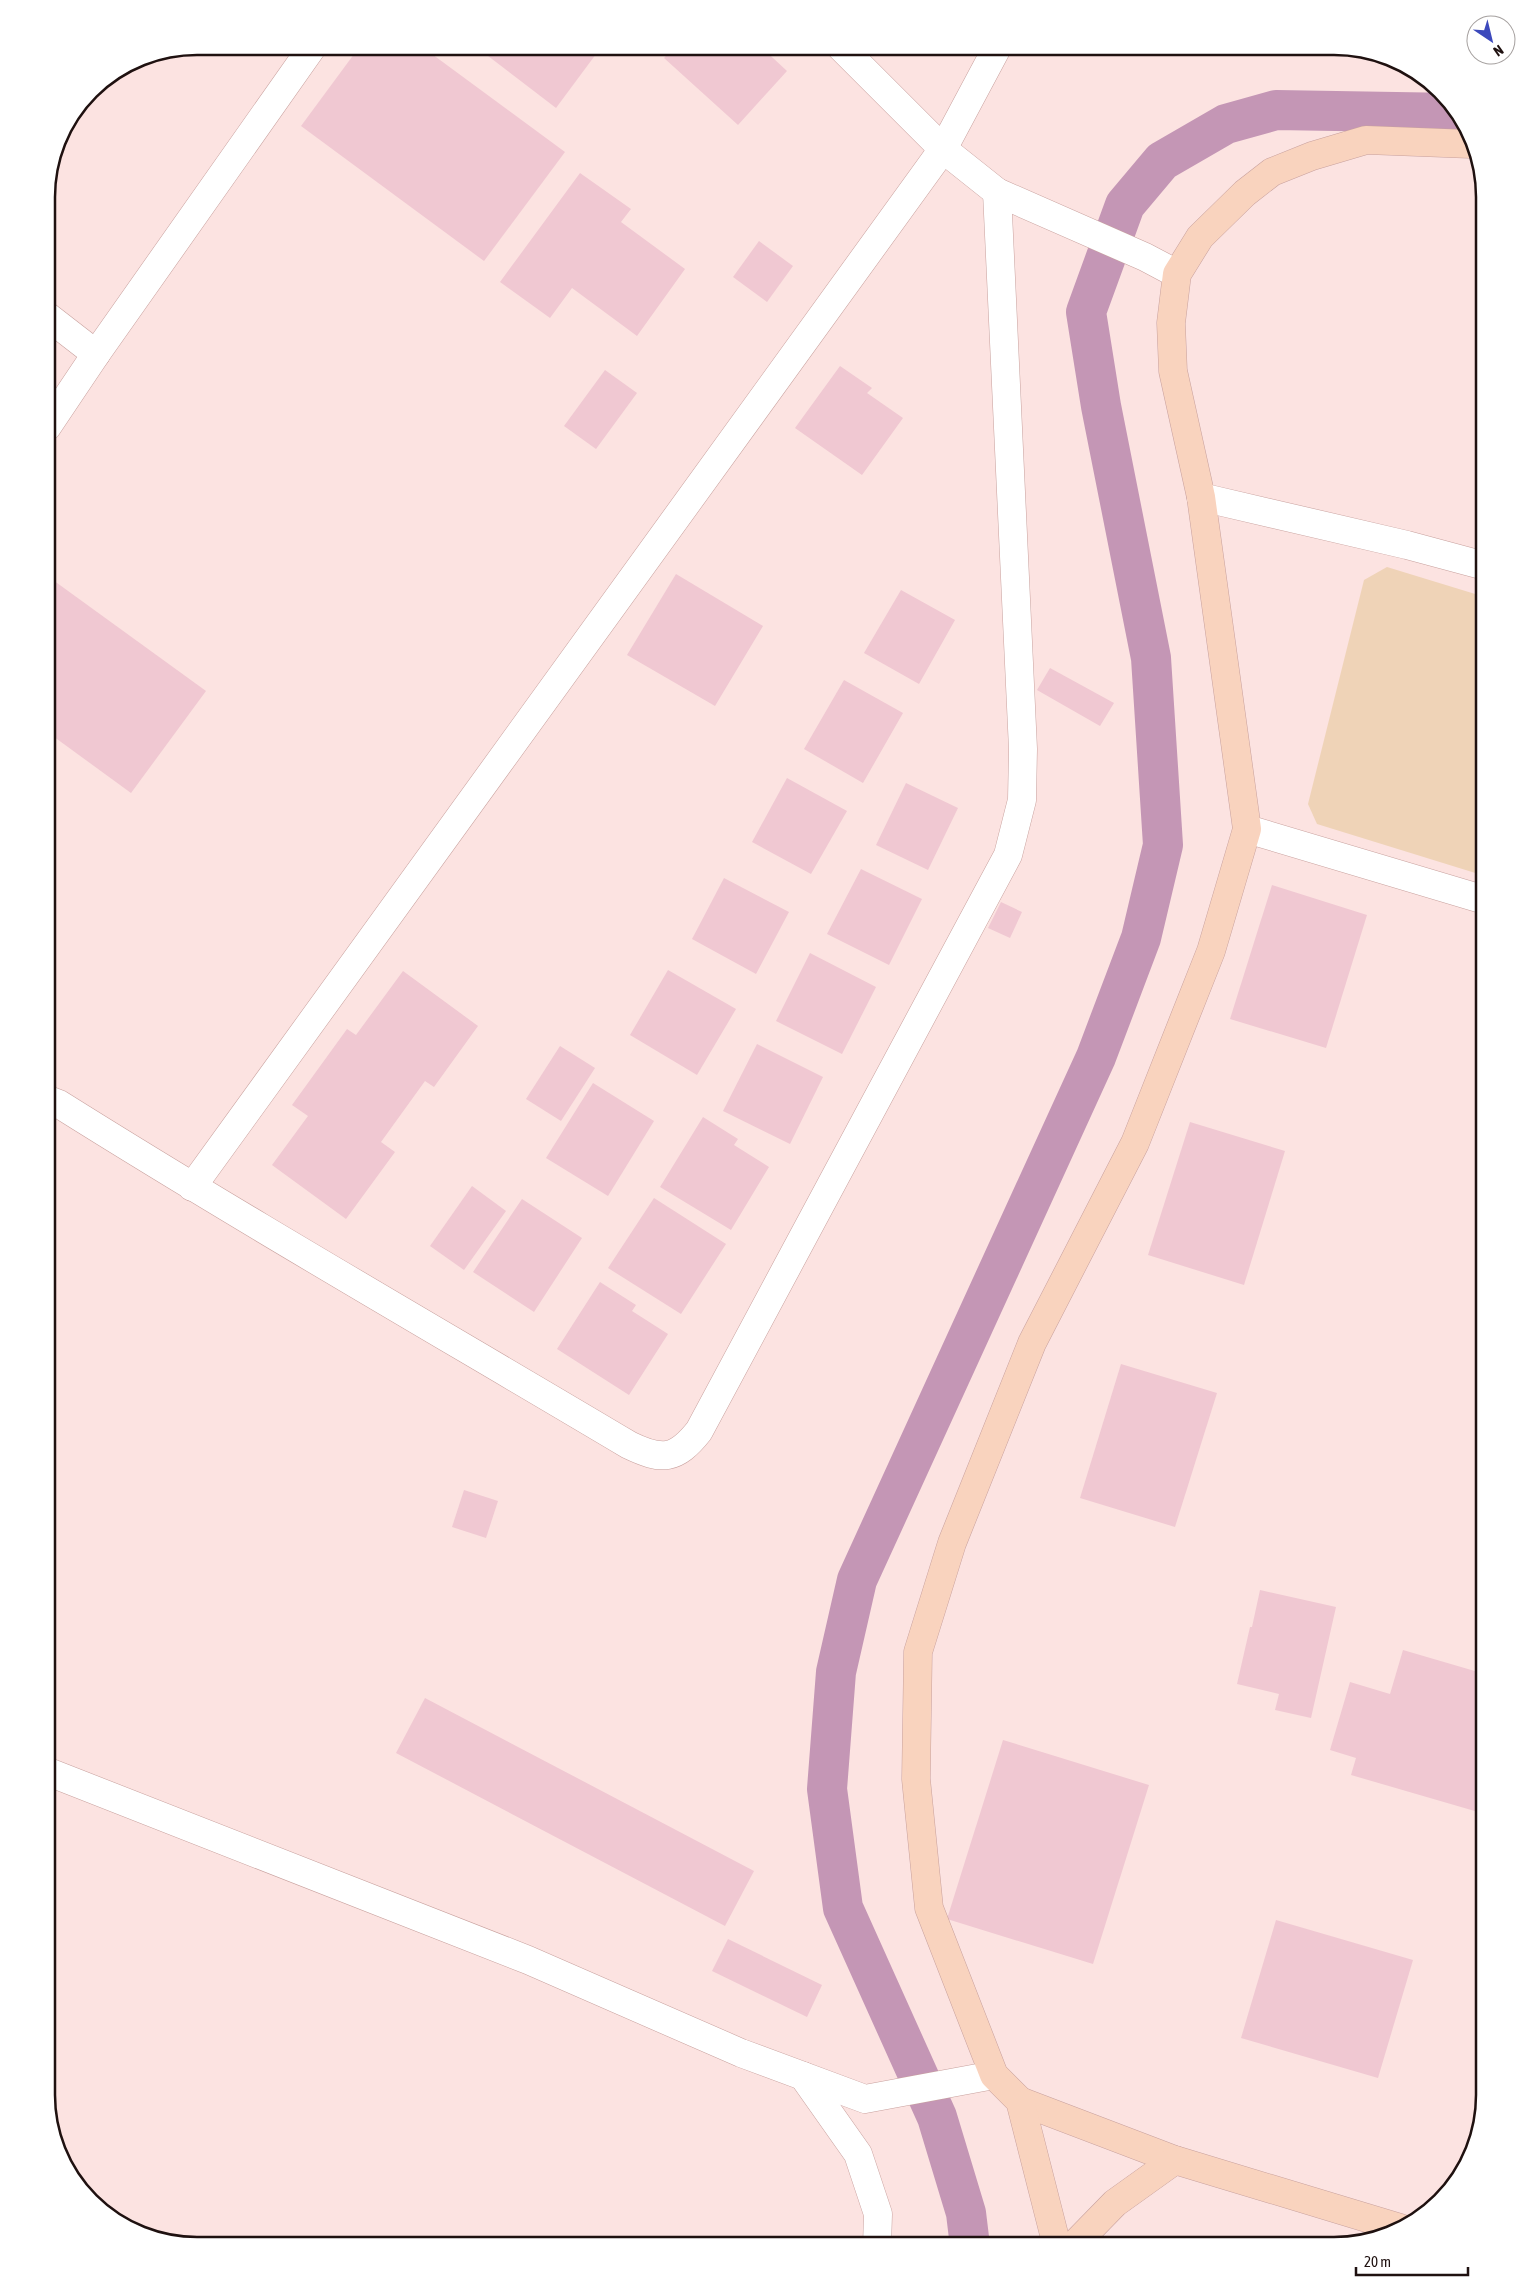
<svg xmlns="http://www.w3.org/2000/svg" width="1531" height="2292" viewBox="0 0 1531 2292" font-family="'Asap Condensed',sans-serif">
<style>
.green{fill:#efd3b7}
.lines{fill:none;stroke-linecap:round;stroke-linejoin:round}
.canal{stroke:#c496b5;stroke-width:40}
.building{fill:#f0c8d2}
.street-casing{stroke:#c8a19e;stroke-width:29}
.secondary-casing{stroke:#c8a19e;stroke-width:29}
.street{stroke:#fff;stroke-width:28}
.secondary{stroke:#f9d3be;stroke-width:28}
.rim{fill:none;stroke:#1f1110;stroke-width:2.5}
</style>
<rect width="100%" height="100%" fill="#fce3e1"/>
<!-- green -->
<polygon class="green" points="1387,567 1485,597 1485,876 1317,824 1308,804 1364,580"/>
<g class="lines">
<!-- canal -->
<polyline class="canal" points="970,2246 966,2213 937,2117 843,1908 827,1789 836,1672 857,1580 1096,1057 1141,938 1163,845 1151,658 1101,406 1086,312 1125,205 1162,161 1226,124 1276,110 1456,113"/>
</g>
<!-- building -->
<g class="building">
<polygon points="360,46 421,46 565,152 484,261 301,126"/>
<polygon points="475,46 602,46 556,108"/>
<polygon points="675,46 760,46 787,71 738,125 664,58"/>
<polygon points="580,173 631,209 621,222 685,269 637,336 572,288 550,318 500,282"/>
<polygon points="759,241 793,266 767,302 733,277"/>
<polygon points="840,366 872,388 867,393 903,418 862,475 795,428"/>
<polygon points="605,370 637,393 596,449 564,426"/>
<polygon points="676,574 763,626 715,706 627,655"/>
<polygon points="46,575 206,691 131,793 46,731"/>
<polygon points="901,590 955,620 919,684 864,653"/>
<polygon points="1050,668 1114,703 1100,726 1037,690"/>
<polygon points="844,680 903,713 863,783 804,749"/>
<polygon points="787,778 847,811 811,874 752,842"/>
<polygon points="906,783 958,808 928,870 876,845"/>
<polygon points="861,869 922,899 889,965 827,934"/>
<polygon points="724,878 789,912 756,974 692,939"/>
<polygon points="1272,885 1367,915 1326,1048 1230,1019"/>
<polygon points="1001,902 1022,912 1010,938 988,928"/>
<polygon points="810,953 876,987 842,1054 776,1021"/>
<polygon points="668,970 736,1009 697,1075 630,1035"/>
<polygon points="403,971 478,1026 434,1087 425,1081 381,1142 395,1152 346,1219 272,1165 308,1116 292,1105 347,1029 356,1035"/>
<polygon points="757,1044 823,1077 790,1144 723,1111"/>
<polygon points="560,1046 595,1068 561,1121 526,1099"/>
<polygon points="593,1083 654,1121 608,1196 546,1158"/>
<polygon points="703,1117 738,1139 734,1145 769,1167 731,1230 660,1187"/>
<polygon points="1190,1122 1285,1151 1244,1285 1148,1255"/>
<polygon points="472,1186 506,1211 464,1270 430,1246"/>
<polygon points="654,1198 726,1244 681,1314 608,1268"/>
<polygon points="522,1199 582,1238 534,1312 473,1272"/>
<polygon points="600,1282 636,1305 632,1311 668,1334 629,1395 557,1349"/>
<polygon points="1121,1364 1217,1393 1175,1527 1080,1498"/>
<polygon points="464,1490 498,1501 486,1538 452,1527"/>
<polygon points="1485,1532 1485,1545 1480,1544"/>
<polygon points="1260,1590 1336,1607 1311,1718 1275,1710 1279,1694 1237,1684 1250,1627 1252,1627"/>
<polygon points="1403,1650 1485,1674 1485,1814 1351,1775 1356,1758 1330,1750 1350,1682 1390,1694"/>
<polygon points="425,1698 754,1871 725,1926 396,1753"/>
<polygon points="1003,1740 1149,1785 1093,1964 947,1919"/>
<polygon points="1276,1920 1413,1960 1378,2078 1241,2038"/>
<polygon points="728,1939 822,1985 807,2017 712,1971"/>
</g>
<g class="lines">
<defs>
<g id="street">
<polyline points="840,46 943,149 997,192 1145,257 1177,274"/>
<polyline points="47,316 96,354"/>
<polyline points="47,427 96,354 313,46"/>
<polyline points="1201,497 1407,545 1485,566"/>
<polyline points="1247,829 1485,900"/>
<path d="M46 1099 59 1104C247 1222 439 1332 629 1445 662 1461 676 1460 699 1431L1008 855 1022 800 1023 749 997 192"/>
<polyline points="192,1187 943,149 998,46"/>
<polyline points="46,1771 528,1960 741,2053 865,2099 994,2075"/>
<polyline points="803,2076 858,2154 878,2214 877,2246"/>
</g>
<g id="secondary">
<polyline points="1020,2101 1175,2160 1400,2228"/>
<polyline points="1057,2246 1020,2101 994,2075 929,1908 916,1779 918,1652 952,1543 1032,1343 1135,1143 1211,951 1247,829 1201,497 1173,371 1171,323 1177,274 1200,237 1245,193 1272,172 1312,156 1366,140 1470,144"/>
<polyline points="1073,2246 1115,2203 1175,2160"/>
</g>
</defs>
<!-- street casing -->
<use href="#street" class="street-casing"/>
<!-- secondary casing -->
<use href="#secondary" class="secondary-casing"/>
<!-- street -->
<use href="#street" class="street"/>
<!-- secondary -->
<use href="#secondary" class="secondary"/>
</g>
<!-- crop -->
<path d="M0 0H1531V2292H0ZM197 55H1334A142 142 0 0 1 1476 197V2095A142 142 0 0 1 1334 2237H197A142 142 0 0 1 55 2095V197A142 142 0 0 1 197 55Z" fill="#fff" fill-rule="evenodd"/>
<path class="rim" d="M197 55H1334A142 142 0 0 1 1476 197V2095A142 142 0 0 1 1334 2237H197A142 142 0 0 1 55 2095V197A142 142 0 0 1 197 55Z"/>
<!-- north arrow -->
<g transform="translate(1491 40) rotate(145)"><circle r="24" fill="#ffffff" stroke="#a5a09f"/>
<path d="M0-4L9 19L0 12L-9 19Z" fill="#3c49bc"/>
<text y="-8" font-size="14" font-weight="bold" text-anchor="middle" fill="#1f1110">N</text>
</g>
<!-- scale -->
<path d="M1356 2267v8h112v-8" fill="none" stroke="#1f1110" stroke-width="2.5"/>
<text x="1364" y="2267" font-size="15" fill="#1f1110" stroke="#ffffff" stroke-width="4" paint-order="stroke">20 m</text>
</svg>
